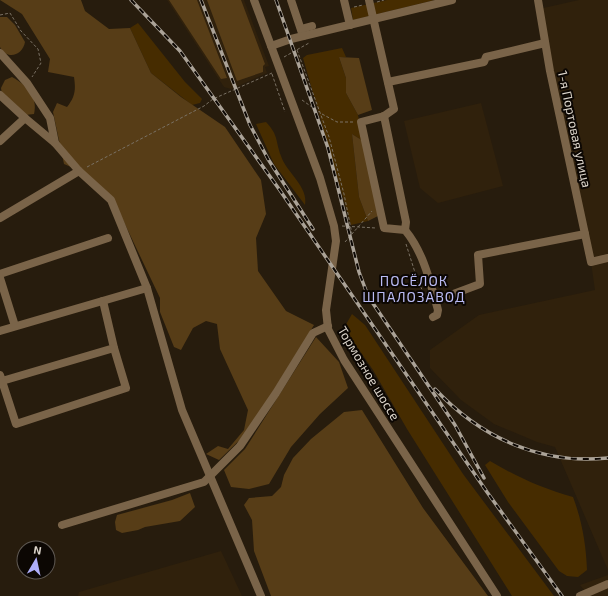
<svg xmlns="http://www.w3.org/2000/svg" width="608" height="596" viewBox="0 0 608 596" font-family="'Exo 2',sans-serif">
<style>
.built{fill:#30210c}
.green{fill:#462c00}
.forest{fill:#573d17}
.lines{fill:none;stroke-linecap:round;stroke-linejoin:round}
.path{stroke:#7a7164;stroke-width:1;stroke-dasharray:3 2;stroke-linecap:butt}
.minor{stroke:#7a6449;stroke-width:8}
.rail-casing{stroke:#aba398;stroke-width:3.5}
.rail{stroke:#0c0703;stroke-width:2;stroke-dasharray:6;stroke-linecap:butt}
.labels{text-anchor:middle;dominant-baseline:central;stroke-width:4;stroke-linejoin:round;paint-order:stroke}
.street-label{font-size:13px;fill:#dcd5cb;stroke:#0c0703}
.neighbourhood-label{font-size:14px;letter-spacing:1px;fill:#babbf4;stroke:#0c0703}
</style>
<rect width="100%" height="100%" fill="#271c0d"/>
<!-- built -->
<g class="built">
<polygon points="167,0 244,0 269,66 265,67 267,73 231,89 224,87"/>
<polygon points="579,0 608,0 608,570 555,447 537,442 494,424 461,400 430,368 430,350 479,315 595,290 591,262 539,9"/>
<polygon points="481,103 503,186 438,203 420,188 404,121"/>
<polygon points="221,551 242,596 78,596 79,592"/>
<polygon points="608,575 608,596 589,596 580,585"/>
</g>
<!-- green -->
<g class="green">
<polygon points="387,0 435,0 353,20 351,8"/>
<polygon points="138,23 185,82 202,99 200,103 192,105 151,73 130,28"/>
<polygon points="342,48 346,57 339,57 346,78 346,93 358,115 363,141 352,134 359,197 368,221 351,225 303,58 307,55"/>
<path d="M266 122C279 136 275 140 281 156 286 172 309 187 305 205L274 164 256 124Z"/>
<polygon points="352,314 365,325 463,474 554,596 512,596 407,429 373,370 344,328"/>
<path d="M490 461C517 477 543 489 573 497 582 521 586 544 587 570L578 577 567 576 559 571 508 502 485 465Z"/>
</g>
<!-- forest -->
<g class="forest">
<path d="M0 0H81L85 11 109 29 130 28 151 73 181 97 225 127 261 180 266 214 256 238 258 271 286 311 314 325 248 432 219 460 206 454 218 446 228 449 244 430 248 410 220 349 217 324 206 321 193 328 181 350 174 347 160 312V298L113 199 87 174 64 164 53 112 57 103 67 107C75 97 76 90 74 77L48 72 50 59 22 14Z"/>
<polygon points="169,0 197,0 227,78 221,79"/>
<polygon points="207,0 241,0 265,64 263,66 263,72 237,81"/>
<path d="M0 17H7L15 25 25 42C23 55 7 61 0 47 0 39 0 25 0 17Z"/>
<polygon points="339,57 359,58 372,110 358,115 346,93 346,78"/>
<path d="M12 77C27 85 38 97 34 114L25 115 3 101 1 88 5 80Z"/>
<polygon points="352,134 363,141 378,216 368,221 359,197"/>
<polygon points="316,337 339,362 348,388 320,414 291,447 269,484 249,489 231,487 224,470 245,449"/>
<polygon points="362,410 423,508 488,596 271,596 254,551 252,520 244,505 249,498 272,496 281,487 284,475 293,458 311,439 344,412"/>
<polygon points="190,493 195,507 180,521 145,527 138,530 122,533 116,530 115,522 117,515 172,500"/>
</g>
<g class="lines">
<!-- path -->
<g class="path">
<polyline points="377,2 384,0"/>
<polyline points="354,7 363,5"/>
<polyline points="0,15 10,13 21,31 38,49 41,63 32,77"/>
<polyline points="297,50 329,137 344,194 352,234"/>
<polyline points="284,57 309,43"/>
<polyline points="272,74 285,112"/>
<polyline points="302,100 319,112"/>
<polyline points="322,114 337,122 353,122"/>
<polyline points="87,167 204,106 213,99 272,73"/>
<polyline points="342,226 376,228"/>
<polyline points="345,242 372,211"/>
<polyline points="406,244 418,282 425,295"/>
</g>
<!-- minor -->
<g class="minor">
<polyline points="254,0 320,178 334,226 336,241 326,310 328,329 344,360 497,596"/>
<polyline points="291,0 303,36"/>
<polyline points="344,0 350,25"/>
<path d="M369 0 394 109 384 116 361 122 384 228 405 230C424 253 430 282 438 310L437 315 433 317"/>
<polyline points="538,0 550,71 591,262 608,258"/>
<polyline points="301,29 312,26"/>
<polyline points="271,46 291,39 452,0"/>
<polyline points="0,53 27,83 50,118 55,143 79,171 111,200 147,288 182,410 261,596"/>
<polyline points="388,82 484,62 486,57 545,43"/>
<polyline points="0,95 25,118"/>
<polyline points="384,116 406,222 405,230"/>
<polyline points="0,141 25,118 55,143"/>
<polyline points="0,218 79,171"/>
<polyline points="0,274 108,238"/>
<polyline points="0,278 15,326"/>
<polyline points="448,296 480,284 478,255 585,234"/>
<polyline points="0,331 147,288"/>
<polyline points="0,375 2,381 114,348 103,301"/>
<polyline points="2,381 16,424 126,388 114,348"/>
<polyline points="62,525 204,482 240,446 276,393 313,333 328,326"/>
<polyline points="580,596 608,584"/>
</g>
<defs>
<g id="rail">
<polyline points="131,0 180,51 279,189 487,492 562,596"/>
<polyline points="201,0 250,125 268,159 313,229"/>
<polyline points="276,0 328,148 359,272 368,296 455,425 484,478"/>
<path d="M435 389C481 438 541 465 608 458"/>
</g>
</defs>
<!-- rail casing -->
<use href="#rail" class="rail-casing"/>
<!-- rail -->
<use href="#rail" class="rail"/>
</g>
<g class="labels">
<!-- street labels -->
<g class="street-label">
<text transform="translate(575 129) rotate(78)">1-я Портовая улица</text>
<text transform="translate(369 373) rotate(59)">Тормозное шоссе</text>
</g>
<!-- neighbourhood labels -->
<g class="neighbourhood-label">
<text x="414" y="280">ПОСЁЛОК<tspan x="414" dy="16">ШПАЛОЗАВОД</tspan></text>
</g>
</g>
<!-- north arrow -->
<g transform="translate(36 560) rotate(9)"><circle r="19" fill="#0c0703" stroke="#5f5953"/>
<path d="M0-3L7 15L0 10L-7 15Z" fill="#aeaefa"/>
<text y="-6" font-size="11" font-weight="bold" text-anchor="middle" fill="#dcd5cb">N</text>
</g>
</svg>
